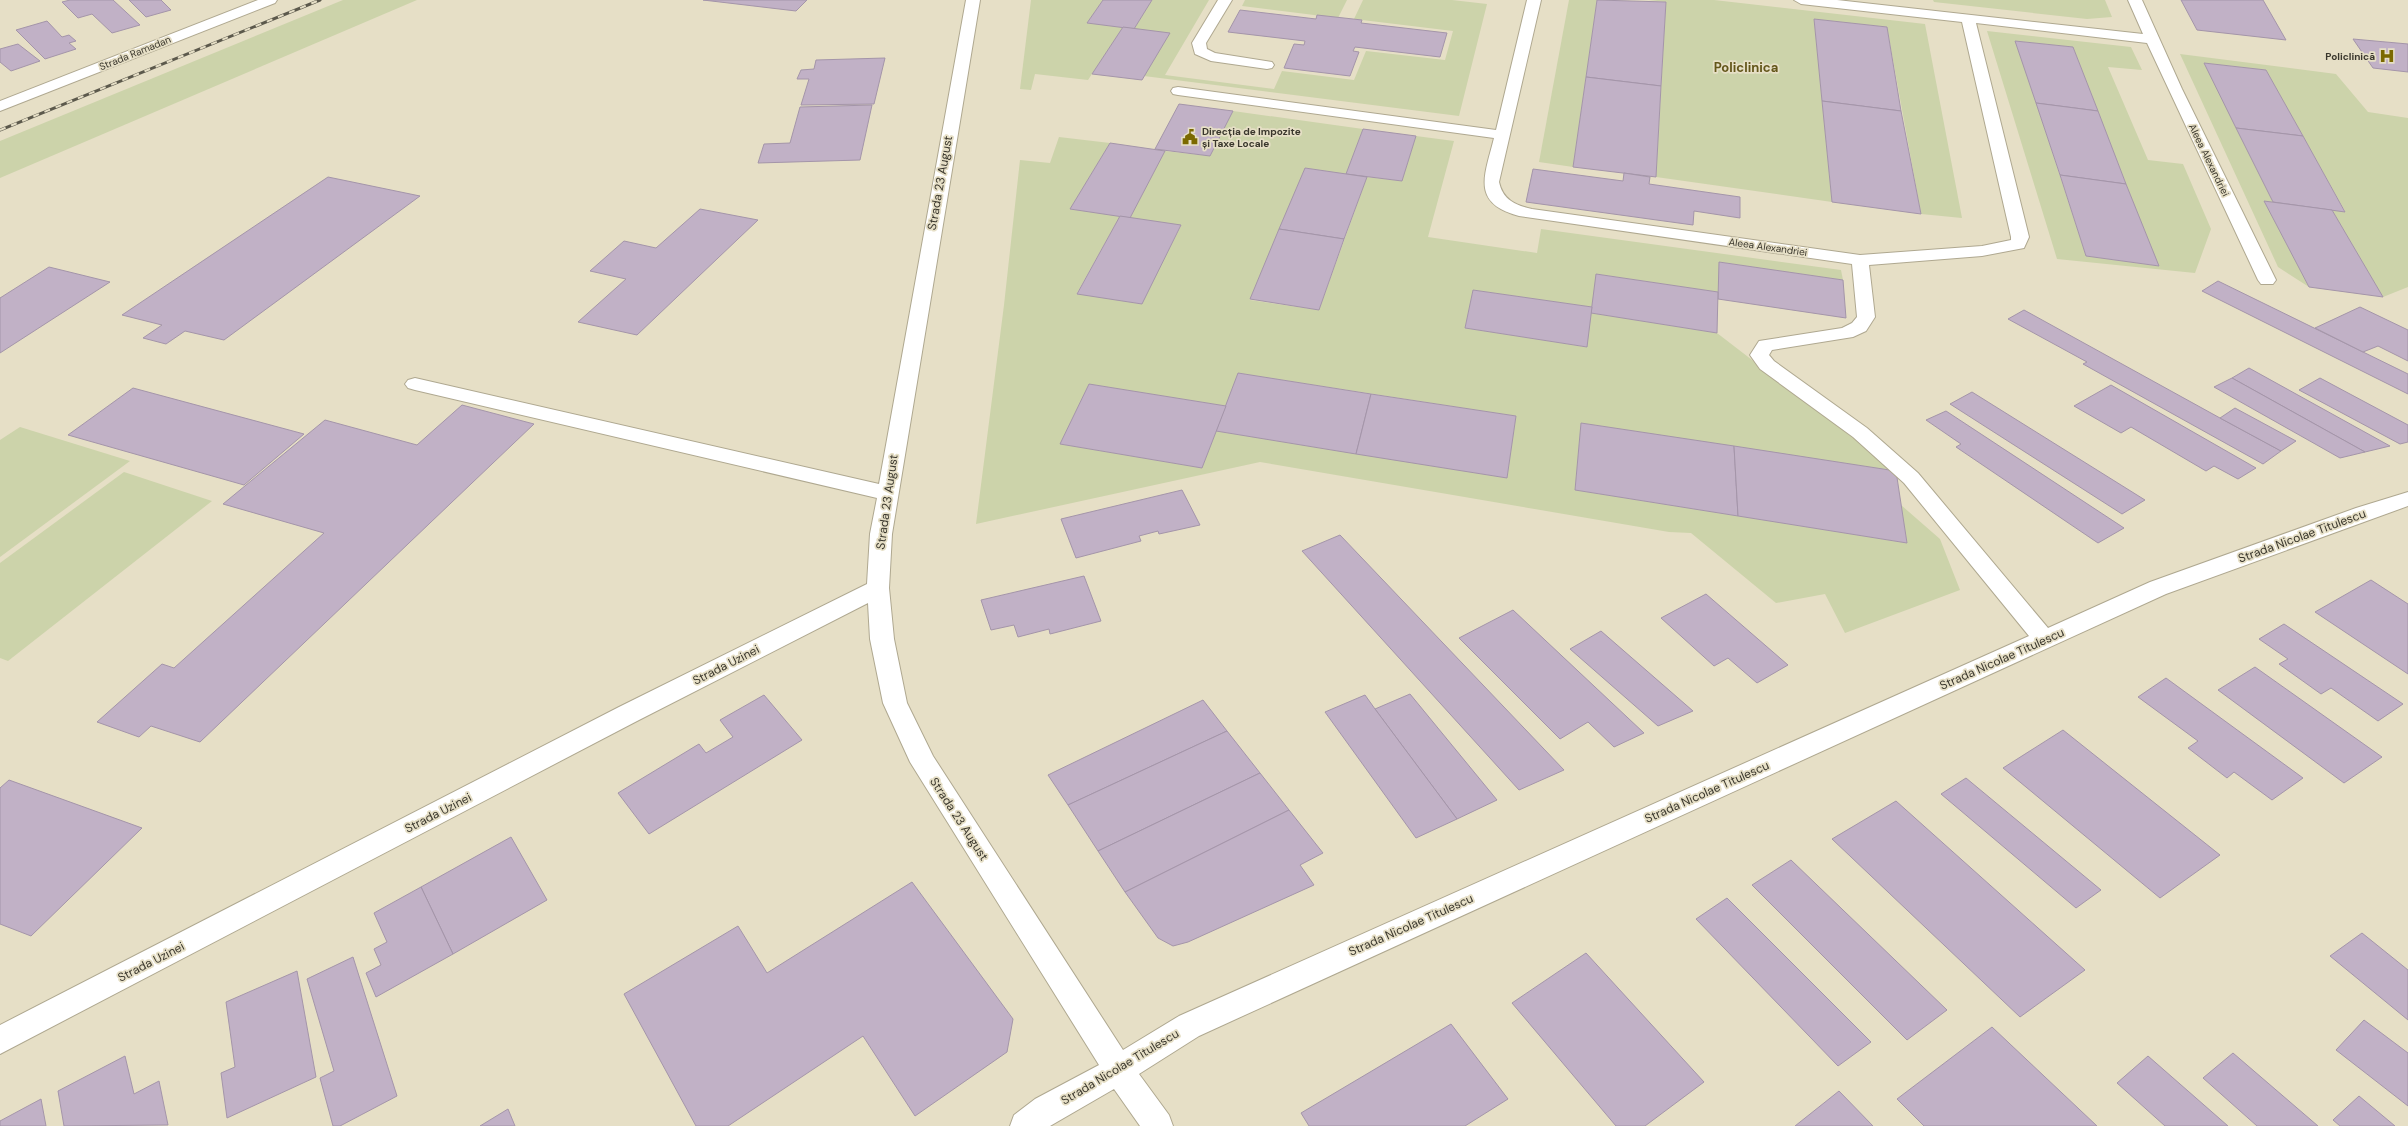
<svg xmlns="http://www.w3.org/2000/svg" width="2408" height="1126" viewBox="0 0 2408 1126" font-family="'DM Sans',sans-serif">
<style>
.green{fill:#ccd3aa;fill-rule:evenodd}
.building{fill:#c1b1c6;stroke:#a495a9}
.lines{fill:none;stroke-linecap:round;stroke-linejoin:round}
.minor-casing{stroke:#afa890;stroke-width:2}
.minor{fill:#fff;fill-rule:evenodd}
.rail-casing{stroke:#5c594c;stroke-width:3}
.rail{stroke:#e6dfc6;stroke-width:2;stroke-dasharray:6;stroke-linecap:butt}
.labels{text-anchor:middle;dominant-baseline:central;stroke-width:3.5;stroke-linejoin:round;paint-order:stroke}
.far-street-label{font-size:10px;fill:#3a372d;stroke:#e6dfc6}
.far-poi-label{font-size:10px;font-weight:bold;fill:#3a372d;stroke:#e6dfc6;text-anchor:end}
.street-label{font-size:12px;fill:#3a372d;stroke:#e6dfc6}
.far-district-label{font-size:13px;font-weight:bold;fill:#63561a;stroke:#e6dfc6}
</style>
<rect width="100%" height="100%" fill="#e6dfc6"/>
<!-- green -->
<g class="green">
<polygon points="343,0 417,0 0,178 0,141"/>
<polygon points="1031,0 1103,0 1087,23 1123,27 1088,80 1035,74 1031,90 1020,89"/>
<polygon points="1152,0 1209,0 1165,75 1274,89 1282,71 1354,80 1366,51 1445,60 1453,31 1354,19 1363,0 1452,0 1487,4 1459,116 1144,76 1170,33 1134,29"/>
<polygon points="1245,0 1347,0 1338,18 1242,6"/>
<polygon points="1569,0 1597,0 1573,167 1539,162"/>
<polygon points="1649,0 1714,0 1925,24 1962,218 1921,214 1887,27 1814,19 1832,202 1656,177 1666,2"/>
<polygon points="1933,0 2105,0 2112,17 2087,19 1934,2"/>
<path d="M1987 31 2131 47 2142 70 2108 67 2148 160 2183 164 2211 229 2195 273 2057 259ZM2016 41 2073 47 2158 266 2086 256Z"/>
<polygon points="2180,54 2336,74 2368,112 2408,118 2408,287 2383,297 2332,210 2345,211 2266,70 2205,63 2273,202 2265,202 2309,287 2278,267"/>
<path d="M1233 111 1363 129 1346 174 1305 168 1250 300 1319 310 1367 177 1402 181 1416 136 1454 141 1428 237 1537 253 1541 229 1841 270 1843 280 1720 262 1718 292 1597 274 1592 307 1473 290 1465 328 1586 347 1591 313 1717 333 1896 471 1581 423 1575 490 1907 543 1901 505 1940 539 1960 590 1845 633 1825 594 1776 603 1691 533 1669 532 1260 462 976 524 1004 305 1020 160 1050 163 1059 137 1110 143 1070 209 1120 216 1077 293 1141 304 1181 226 1130 218 1165 151 1210 156ZM1238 373 1516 416 1507 478 1216 431 1202 468 1060 444 1089 384 1226 406Z"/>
<polygon points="20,427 130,461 0,557 0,440"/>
<polygon points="124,472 212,501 8,661 0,658 0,563"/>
</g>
<!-- building -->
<g class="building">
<polygon points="70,0 113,0 140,25 112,33 92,14 78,18 62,2"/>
<polygon points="129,0 161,0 171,10 146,17"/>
<polygon points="703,0 807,0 796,11"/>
<polygon points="1103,0 1152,0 1134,29 1087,23"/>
<polygon points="1597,0 1666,2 1661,86 1586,77"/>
<polygon points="2181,0 2263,0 2286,40 2197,30"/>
<polygon points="1240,10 1316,19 1317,15 1362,20 1361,23 1447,33 1440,57 1355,47 1353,51 1359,52 1350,76 1284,68 1294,44 1304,45 1305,41 1228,32"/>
<polygon points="1814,19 1887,27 1901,111 1822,101"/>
<polygon points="47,21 62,37 69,35 76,41 69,43 76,49 45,59 16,30"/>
<polygon points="1123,27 1170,33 1142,80 1092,74"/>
<polygon points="2353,39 2408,44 2408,72 2373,68"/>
<polygon points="2015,41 2073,47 2098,111 2036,103"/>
<polygon points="18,44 40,61 11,71 0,62 0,49"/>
<polygon points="885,58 874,104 801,105 809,79 797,79 801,70 814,69 816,60"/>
<polygon points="2204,63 2266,70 2303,136 2236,128"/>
<polygon points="1586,77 1661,86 1656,177 1573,167"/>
<polygon points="1822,101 1901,111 1921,214 1832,202"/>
<polygon points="2036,103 2098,111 2126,184 2060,175"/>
<polygon points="1179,104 1233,111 1210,156 1155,149"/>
<polygon points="872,105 860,160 758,163 764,144 790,143 800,107"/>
<polygon points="2236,128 2303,136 2345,212 2273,202"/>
<polygon points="1363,129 1416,136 1402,181 1346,174"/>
<polygon points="1110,143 1165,151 1130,218 1070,209"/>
<polygon points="1305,168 1367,177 1344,239 1279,229"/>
<polygon points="1533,169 1623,181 1624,173 1650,177 1649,184 1740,197 1740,218 1694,211 1693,225 1526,202"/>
<polygon points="2060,175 2126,184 2159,266 2086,256"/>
<polygon points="328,177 420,196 224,340 185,331 166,344 143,338 162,325 122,315"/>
<polygon points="2264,201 2332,210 2383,297 2309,287"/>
<polygon points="700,209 758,220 637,335 578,322 626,279 590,271 624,241 656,248"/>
<polygon points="1120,216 1181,225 1142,304 1077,294"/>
<polygon points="1279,229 1344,239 1319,310 1250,299"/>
<polygon points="1719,262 1843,280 1846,318 1718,299"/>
<polygon points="49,267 110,282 0,353 0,298"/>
<polygon points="1596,274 1718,292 1717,333 1591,313"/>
<polygon points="2218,281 2408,374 2408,394 2202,291"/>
<polygon points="1473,290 1592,307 1587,347 1465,328"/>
<polygon points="2360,307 2408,330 2408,361 2378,346 2363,352 2315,328"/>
<polygon points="2024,310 2220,418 2281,451 2263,464 2083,364 2087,362 2008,319"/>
<polygon points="2249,368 2390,446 2365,452 2232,378"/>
<polygon points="1238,373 1371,394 1356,454 1216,431"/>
<polygon points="2232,378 2365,452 2340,458 2214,387"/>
<polygon points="2320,378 2408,425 2408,442 2400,444 2299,390"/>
<polygon points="1089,384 1226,406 1202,468 1060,444"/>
<polygon points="2111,385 2256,468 2238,479 2214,466 2206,471 2131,427 2121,433 2074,406"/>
<polygon points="133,388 304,434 244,485 68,435"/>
<polygon points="1972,392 2145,500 2122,514 1950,404"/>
<polygon points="1371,394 1516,416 1507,478 1356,454"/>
<polygon points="462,405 534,424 200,742 151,726 139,737 97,722 162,664 174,668 324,533 223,504 325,420 417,445"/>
<polygon points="2235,408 2296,441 2281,451 2220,418"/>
<polygon points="1946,411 2124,528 2098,543 1956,447 1961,444 1926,420"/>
<polygon points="1581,423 1734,446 1738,516 1575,490"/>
<polygon points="1734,446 1896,471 1907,543 1738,516"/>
<polygon points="1182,490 1200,525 1159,534 1158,531 1139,536 1141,541 1076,558 1061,519"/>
<polygon points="1340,535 1564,770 1519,790 1302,551"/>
<polygon points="1084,576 1101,621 1050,634 1049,629 1018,637 1014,625 991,630 981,600"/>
<polygon points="2371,580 2408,604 2408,674 2315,612"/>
<polygon points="1706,594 1788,665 1757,683 1728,658 1714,666 1661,618"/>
<polygon points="1513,610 1644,733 1614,747 1588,722 1560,739 1459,638"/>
<polygon points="2284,624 2403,704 2378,721 2331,688 2321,694 2279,664 2288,659 2259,639"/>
<polygon points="1601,631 1693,711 1658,726 1570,649"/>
<polygon points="2255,667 2382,757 2344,783 2218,690"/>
<polygon points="2166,678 2303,778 2272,800 2234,772 2227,778 2188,748 2198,741 2138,697"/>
<polygon points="1410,694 1497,800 1457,819 1375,709"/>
<polygon points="764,695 802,740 649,834 618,793 699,744 706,753 733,737 720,720"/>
<polygon points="1365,695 1375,709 1457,819 1416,838 1325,712"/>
<polygon points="1203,700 1227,731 1068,805 1048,775"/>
<polygon points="2063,730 2220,855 2160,898 2003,768"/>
<polygon points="1227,731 1260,773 1098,851 1068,805"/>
<polygon points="1260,773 1289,810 1125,892 1098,851"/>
<polygon points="1966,778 2101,890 2076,908 1941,794"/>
<polygon points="9,780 142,828 31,936 0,924 0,788"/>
<polygon points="1896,801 2085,970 2020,1017 1832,839"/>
<polygon points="1289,810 1323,853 1300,865 1314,885 1188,942 1173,946 1158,938 1125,892"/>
<polygon points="511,837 547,900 453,954 421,887"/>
<polygon points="1791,860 1947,1010 1907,1040 1752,885"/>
<polygon points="912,882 1013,1019 1007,1052 915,1116 863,1036 728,1126 696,1126 624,994 738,926 767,973"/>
<polygon points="421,887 453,954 376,997 366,973 381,965 374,949 387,942 374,913"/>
<polygon points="1727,898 1871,1042 1838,1066 1696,919"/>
<polygon points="2362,933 2408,970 2408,1020 2330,956"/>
<polygon points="1586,953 1704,1082 1645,1126 1616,1126 1512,1003"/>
<polygon points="353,957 397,1096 340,1126 333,1126 320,1078 334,1071 307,979"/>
<polygon points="297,971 316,1077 227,1118 221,1073 235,1067 226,1002"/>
<polygon points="2364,1020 2408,1053 2408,1106 2336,1050"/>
<polygon points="1451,1024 1508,1099 1465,1126 1309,1126 1301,1113"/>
<polygon points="1992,1027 2097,1126 1924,1126 1897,1099"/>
<polygon points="2233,1053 2318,1126 2257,1126 2203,1078"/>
<polygon points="125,1056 134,1094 159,1081 168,1125 64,1126 58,1091"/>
<polygon points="2148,1056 2228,1126 2165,1126 2117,1083"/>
<polygon points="1839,1091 1873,1126 1795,1126"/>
<polygon points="2359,1096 2395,1126 2340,1126 2333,1120"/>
<polygon points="41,1099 46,1126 0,1126 0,1121"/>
<polygon points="508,1109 515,1126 480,1126"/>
</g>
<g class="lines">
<defs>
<g id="minor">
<polygon points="258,0 277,0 275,3 0,111 0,101"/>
<path d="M966 0H980L892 534 889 588 894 639 907 703 933 756 1123 1050 1179 1016 2029 636 1904 483 1853 437 1760 369 1750 355 1759 341 1842 328 1852 323 1857 317 1852 264 1519 216C1470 203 1485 175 1494 138L1178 95 1173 94 1171 91 1173 88 1178 87 1496 130 1527 0H1541L1499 182C1503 200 1515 205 1532 209L1860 255 1982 246 2011 240V237L1962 22 1801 4 1794 0H1837L2143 34 2128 0H2142L2182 89 2276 280 2273 284H2261L2258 280 2147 43 1976 23 2029 237 2024 248 1982 256 1869 265 1875 317 1866 331 1853 337 1772 350 1769 355 1774 361 1867 428 1918 473 2048 628 2150 582 2356 508 2408 492V506L2166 594 1199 1036 1139 1074 1169 1115 1173 1126H1140L1114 1089 1050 1126H1010L1014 1115 1035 1099 1099 1065 910 762 883 703 870 639 868 603 637 721 0 1054V1025L619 707 867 584 870 534 877 498 415 390 408 388 405 384 408 380 415 378 879 484Z"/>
<polygon points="1218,0 1232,0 1206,43 1207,49 1215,53 1272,62 1274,65 1272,68 1267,69 1211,61 1195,54 1192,43"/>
</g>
</defs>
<!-- minor casing -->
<use href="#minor" class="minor-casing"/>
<!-- minor -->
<use href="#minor" class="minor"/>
<defs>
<polyline id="rail" points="0,130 320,0"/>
</defs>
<!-- rail casing -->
<use href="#rail" class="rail-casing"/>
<!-- rail -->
<use href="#rail" class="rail"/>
</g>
<!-- icons -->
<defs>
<symbol id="hospital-bare" viewBox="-9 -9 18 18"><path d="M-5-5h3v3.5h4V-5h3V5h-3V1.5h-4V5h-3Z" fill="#7b6900" stroke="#e6dfc6" stroke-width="2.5" paint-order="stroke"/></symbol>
<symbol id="civic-bare" viewBox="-9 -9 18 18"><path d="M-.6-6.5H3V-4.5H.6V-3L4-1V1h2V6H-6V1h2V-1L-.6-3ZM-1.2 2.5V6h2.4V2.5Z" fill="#7b6900" stroke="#e6dfc6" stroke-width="2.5" paint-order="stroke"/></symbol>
</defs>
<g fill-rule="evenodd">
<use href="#hospital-bare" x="2376" y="45" width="22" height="22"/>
<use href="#civic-bare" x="1179" y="126" width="22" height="22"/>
</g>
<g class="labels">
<!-- far-street labels -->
<g class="far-street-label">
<text transform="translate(135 53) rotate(-22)">Strada Ramadan</text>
<text transform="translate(2209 160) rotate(64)">Aleea Alexandriei</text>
<text transform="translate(1768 247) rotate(8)">Aleea Alexandriei</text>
</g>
<!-- far-poi labels -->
<g class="far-poi-label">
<text x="2375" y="56">Policlinică</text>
<text x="1202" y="131" text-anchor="start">Direcția de Impozite<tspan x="1202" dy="12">și Taxe Locale</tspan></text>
</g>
<!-- street labels -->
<g class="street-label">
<text transform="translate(940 183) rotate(-80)">Strada 23 August</text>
<text transform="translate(887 502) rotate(-82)">Strada 23 August</text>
<text transform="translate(2302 536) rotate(-20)">Strada Nicolae Titulescu</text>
<text transform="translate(2002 659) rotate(-24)">Strada Nicolae Titulescu</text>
<text transform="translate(726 665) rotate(-27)">Strada Uzinei</text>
<text transform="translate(1707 792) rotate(-24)">Strada Nicolae Titulescu</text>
<text transform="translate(438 813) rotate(-27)">Strada Uzinei</text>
<text transform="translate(959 819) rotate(57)">Strada 23 August</text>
<text transform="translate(1411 925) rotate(-24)">Strada Nicolae Titulescu</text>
<text transform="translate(151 962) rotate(-27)">Strada Uzinei</text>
<text transform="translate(1120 1067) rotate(-31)">Strada Nicolae Titulescu</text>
</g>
<!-- far-district labels -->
<g class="far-district-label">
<text x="1746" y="67">Policlinica</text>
</g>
</g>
</svg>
